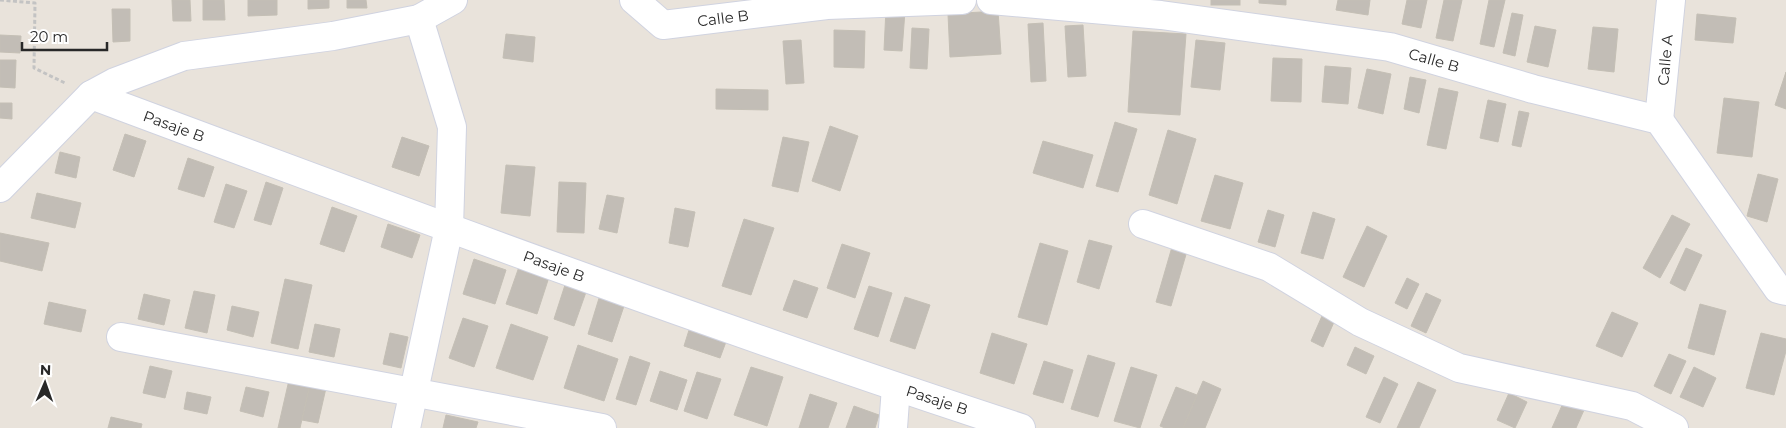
<svg xmlns="http://www.w3.org/2000/svg" width="1786" height="428" viewBox="0 0 1786 428" font-family="Montserrat,sans-serif">
<style>
.building{fill:#c2bdb6;stroke:#c4bfb5}
.lines{fill:none;stroke-linecap:round;stroke-linejoin:round}
.minor-casing{stroke:#d0d3e0;stroke-width:30}
.path{stroke:#c3c3c3;stroke-width:3;stroke-dasharray:4 2.5;stroke-linecap:butt}
.minor{stroke:#fff;stroke-width:28}
.labels{text-anchor:middle;dominant-baseline:central;stroke-width:5;stroke-linejoin:round;paint-order:stroke}
.street-label{font-size:15px;fill:#282828;stroke:#fff}
</style>
<rect width="100%" height="100%" fill="#e9e3db"/>
<!-- building -->
<g class="building">
<polygon points="172,0 190,0 191,21 173,21"/>
<polygon points="203,0 224,0 225,20 203,20"/>
<polygon points="248,0 277,0 277,15 248,16"/>
<polygon points="308,0 329,0 329,8 308,9"/>
<polygon points="347,0 366,0 367,8 347,8"/>
<rect x="1211" y="0" width="29" height="5"/>
<polygon points="1259,0 1286,0 1286,5 1259,3"/>
<polygon points="1338,0 1370,0 1368,15 1336,10"/>
<polygon points="1407,0 1427,0 1421,28 1402,24"/>
<polygon points="1444,0 1462,0 1453,41 1436,38"/>
<polygon points="1489,0 1505,0 1494,47 1480,44"/>
<polygon points="112,9 130,9 130,41 113,42"/>
<polygon points="886,9 905,11 902,51 884,50"/>
<polygon points="998,11 1001,54 950,57 948,14"/>
<polygon points="1512,13 1523,15 1515,56 1503,53"/>
<polygon points="1697,14 1736,18 1733,43 1695,40"/>
<polygon points="1043,23 1046,81 1031,82 1028,24"/>
<polygon points="1083,25 1086,76 1068,77 1065,26"/>
<polygon points="1535,26 1556,30 1548,67 1527,62"/>
<polygon points="1593,27 1618,29 1614,72 1588,69"/>
<polygon points="912,28 929,29 927,69 910,68"/>
<polygon points="834,30 865,31 864,68 834,67"/>
<polygon points="1133,31 1186,34 1180,115 1128,112"/>
<polygon points="506,34 535,37 533,62 503,58"/>
<polygon points="0,35 21,36 20,53 0,52"/>
<polygon points="801,40 804,83 786,84 783,41"/>
<polygon points="1196,40 1225,43 1220,90 1191,87"/>
<polygon points="1273,58 1302,59 1301,102 1271,101"/>
<polygon points="0,60 16,60 15,88 0,87"/>
<polygon points="1325,66 1351,68 1348,104 1322,102"/>
<polygon points="1367,69 1391,74 1383,114 1358,108"/>
<polygon points="1786,72 1786,109 1775,105"/>
<polygon points="1410,77 1426,80 1419,113 1404,109"/>
<polygon points="1439,88 1458,92 1446,149 1427,145"/>
<polygon points="716,89 768,90 768,110 716,109"/>
<polygon points="1724,98 1759,102 1752,157 1717,153"/>
<polygon points="1488,100 1506,104 1498,142 1480,138"/>
<polygon points="0,103 12,103 12,119 0,118"/>
<polygon points="1519,111 1529,113 1521,147 1512,145"/>
<polygon points="1115,122 1137,129 1118,192 1096,186"/>
<polygon points="830,126 858,136 840,191 812,181"/>
<polygon points="1168,130 1196,139 1177,204 1149,195"/>
<polygon points="125,134 146,141 134,177 113,170"/>
<polygon points="402,137 429,146 419,176 392,167"/>
<polygon points="783,137 809,142 798,192 772,186"/>
<polygon points="1043,141 1093,155 1083,188 1033,173"/>
<polygon points="60,152 80,157 76,178 55,173"/>
<polygon points="188,158 214,167 204,197 178,189"/>
<polygon points="506,165 535,167 530,216 501,213"/>
<polygon points="1758,174 1778,179 1767,222 1747,216"/>
<polygon points="1215,175 1243,183 1230,229 1201,221"/>
<polygon points="266,182 283,188 271,225 254,220"/>
<polygon points="559,182 586,183 584,233 557,232"/>
<polygon points="226,184 247,191 234,228 214,222"/>
<polygon points="37,193 81,203 75,228 31,218"/>
<polygon points="607,195 624,198 617,233 599,229"/>
<polygon points="332,207 357,216 344,252 320,244"/>
<polygon points="675,208 695,212 688,247 669,243"/>
<polygon points="1268,210 1284,215 1275,247 1258,242"/>
<polygon points="1313,212 1335,219 1323,259 1301,253"/>
<polygon points="1672,215 1690,224 1660,278 1643,268"/>
<polygon points="744,219 774,228 751,295 722,286"/>
<polygon points="388,224 420,235 412,258 381,247"/>
<polygon points="1367,226 1387,236 1364,287 1343,277"/>
<polygon points="0,233 49,243 42,271 0,261"/>
<polygon points="1089,240 1112,246 1099,289 1077,282"/>
<polygon points="1040,243 1068,251 1047,325 1018,317"/>
<polygon points="842,244 870,253 855,298 827,288"/>
<polygon points="1172,247 1187,251 1171,306 1156,302"/>
<polygon points="1686,248 1702,255 1685,291 1670,283"/>
<polygon points="474,259 506,270 495,304 463,294"/>
<polygon points="520,264 550,274 537,314 506,304"/>
<polygon points="1407,278 1419,284 1407,309 1395,303"/>
<polygon points="285,279 312,285 298,349 271,343"/>
<polygon points="794,280 818,288 807,318 783,310"/>
<polygon points="565,285 586,292 574,326 554,319"/>
<polygon points="869,286 892,293 878,337 854,329"/>
<polygon points="194,291 215,295 207,333 185,328"/>
<polygon points="1426,293 1441,300 1426,333 1411,326"/>
<polygon points="144,294 170,300 164,325 138,319"/>
<polygon points="600,295 625,303 612,342 588,334"/>
<polygon points="905,297 930,305 915,349 890,341"/>
<polygon points="49,302 86,310 81,332 44,324"/>
<polygon points="1700,304 1726,311 1714,355 1688,348"/>
<polygon points="232,306 259,312 253,337 227,330"/>
<polygon points="1612,312 1638,323 1622,357 1596,346"/>
<polygon points="1322,316 1334,322 1323,347 1311,341"/>
<polygon points="463,318 488,326 474,367 449,358"/>
<polygon points="315,324 340,329 334,357 309,352"/>
<polygon points="511,324 548,337 533,380 496,368"/>
<polygon points="690,327 727,339 720,358 684,346"/>
<polygon points="390,333 408,337 401,368 383,364"/>
<polygon points="992,333 1027,344 1014,384 980,373"/>
<polygon points="1761,333 1786,339 1786,351 1774,395 1746,388"/>
<polygon points="578,345 618,359 604,401 564,388"/>
<polygon points="1355,347 1374,356 1366,374 1347,365"/>
<polygon points="1669,354 1686,361 1671,394 1654,386"/>
<polygon points="1088,355 1115,363 1098,417 1071,409"/>
<polygon points="630,356 650,363 636,405 616,399"/>
<polygon points="1044,361 1073,370 1063,403 1033,394"/>
<polygon points="150,366 172,371 165,398 143,393"/>
<polygon points="751,367 783,377 767,426 734,415"/>
<polygon points="1131,367 1157,375 1140,428 1114,421"/>
<polygon points="1694,367 1716,378 1703,407 1680,397"/>
<polygon points="660,371 687,380 677,410 650,401"/>
<polygon points="697,372 721,379 707,419 684,411"/>
<polygon points="1384,377 1398,384 1380,423 1366,417"/>
<polygon points="289,380 310,384 300,428 278,428"/>
<polygon points="1203,381 1221,389 1205,428 1183,428"/>
<polygon points="1418,382 1436,390 1419,428 1397,428"/>
<polygon points="310,384 326,388 318,423 302,420"/>
<polygon points="246,387 269,392 263,417 240,411"/>
<polygon points="1176,387 1197,395 1183,428 1165,428 1160,426"/>
<polygon points="187,392 211,397 207,414 184,409"/>
<polygon points="1509,393 1527,402 1515,428 1497,420"/>
<polygon points="810,394 837,403 828,428 799,428"/>
<polygon points="1564,401 1584,410 1576,428 1552,428"/>
<polygon points="854,406 879,415 875,428 846,428"/>
<polygon points="446,415 478,422 476,428 443,428"/>
<polygon points="111,417 142,424 141,428 108,428"/>
</g>
<g class="lines">
<defs>
<g id="minor">
<polyline points="634,0 663,25 827,5 962,0"/>
<polyline points="991,0 1161,15 1390,47 1533,89 1659,120 1778,289 1786,291"/>
<path d="M91 95C399 210 708 326 1021 428"/>
<polyline points="1659,120 1671,0"/>
<polyline points="0,188 91,95 115,82 184,56 333,36 419,19 453,0"/>
<polyline points="1143,224 1269,267 1360,322 1459,368 1632,406 1674,428"/>
<polyline points="121,337 602,428"/>
<polyline points="406,428 449,228 452,127 419,19"/>
<polyline points="893,428 896,387"/>
</g>
</defs>
<!-- minor casing -->
<use href="#minor" class="minor-casing"/>
<!-- path -->
<polyline class="path" points="0,0 35,3 34,68 65,83"/>
<!-- minor -->
<use href="#minor" class="minor"/>
</g>
<g class="labels">
<!-- street labels -->
<g class="street-label">
<text transform="translate(723 18) rotate(-7)">Calle B</text>
<text transform="translate(1434 60) rotate(16)">Calle B</text>
<text transform="translate(1665 60) rotate(-85)">Calle A</text>
<text transform="translate(174 126) rotate(20)">Pasaje B</text>
<text transform="translate(554 266) rotate(20)">Pasaje B</text>
<text transform="translate(937 400) rotate(18)">Pasaje B</text>
</g>
</g>
<!-- north arrow -->
<g transform="translate(45 383) rotate(2)" stroke="#ffffff" stroke-width="4" paint-order="stroke">
<path d="M0-4L9 19L0 12L-9 19Z" fill="#282828"/>
<text y="-8" font-size="14" font-weight="bold" text-anchor="middle" fill="#282828">N</text>
</g>
<!-- scale -->
<path d="M22 42v8h85v-8" fill="none" stroke="#282828" stroke-width="2.5"/>
<text x="30" y="42" font-size="15" fill="#282828" stroke="#ffffff" stroke-width="4" paint-order="stroke">20 m</text>
</svg>
